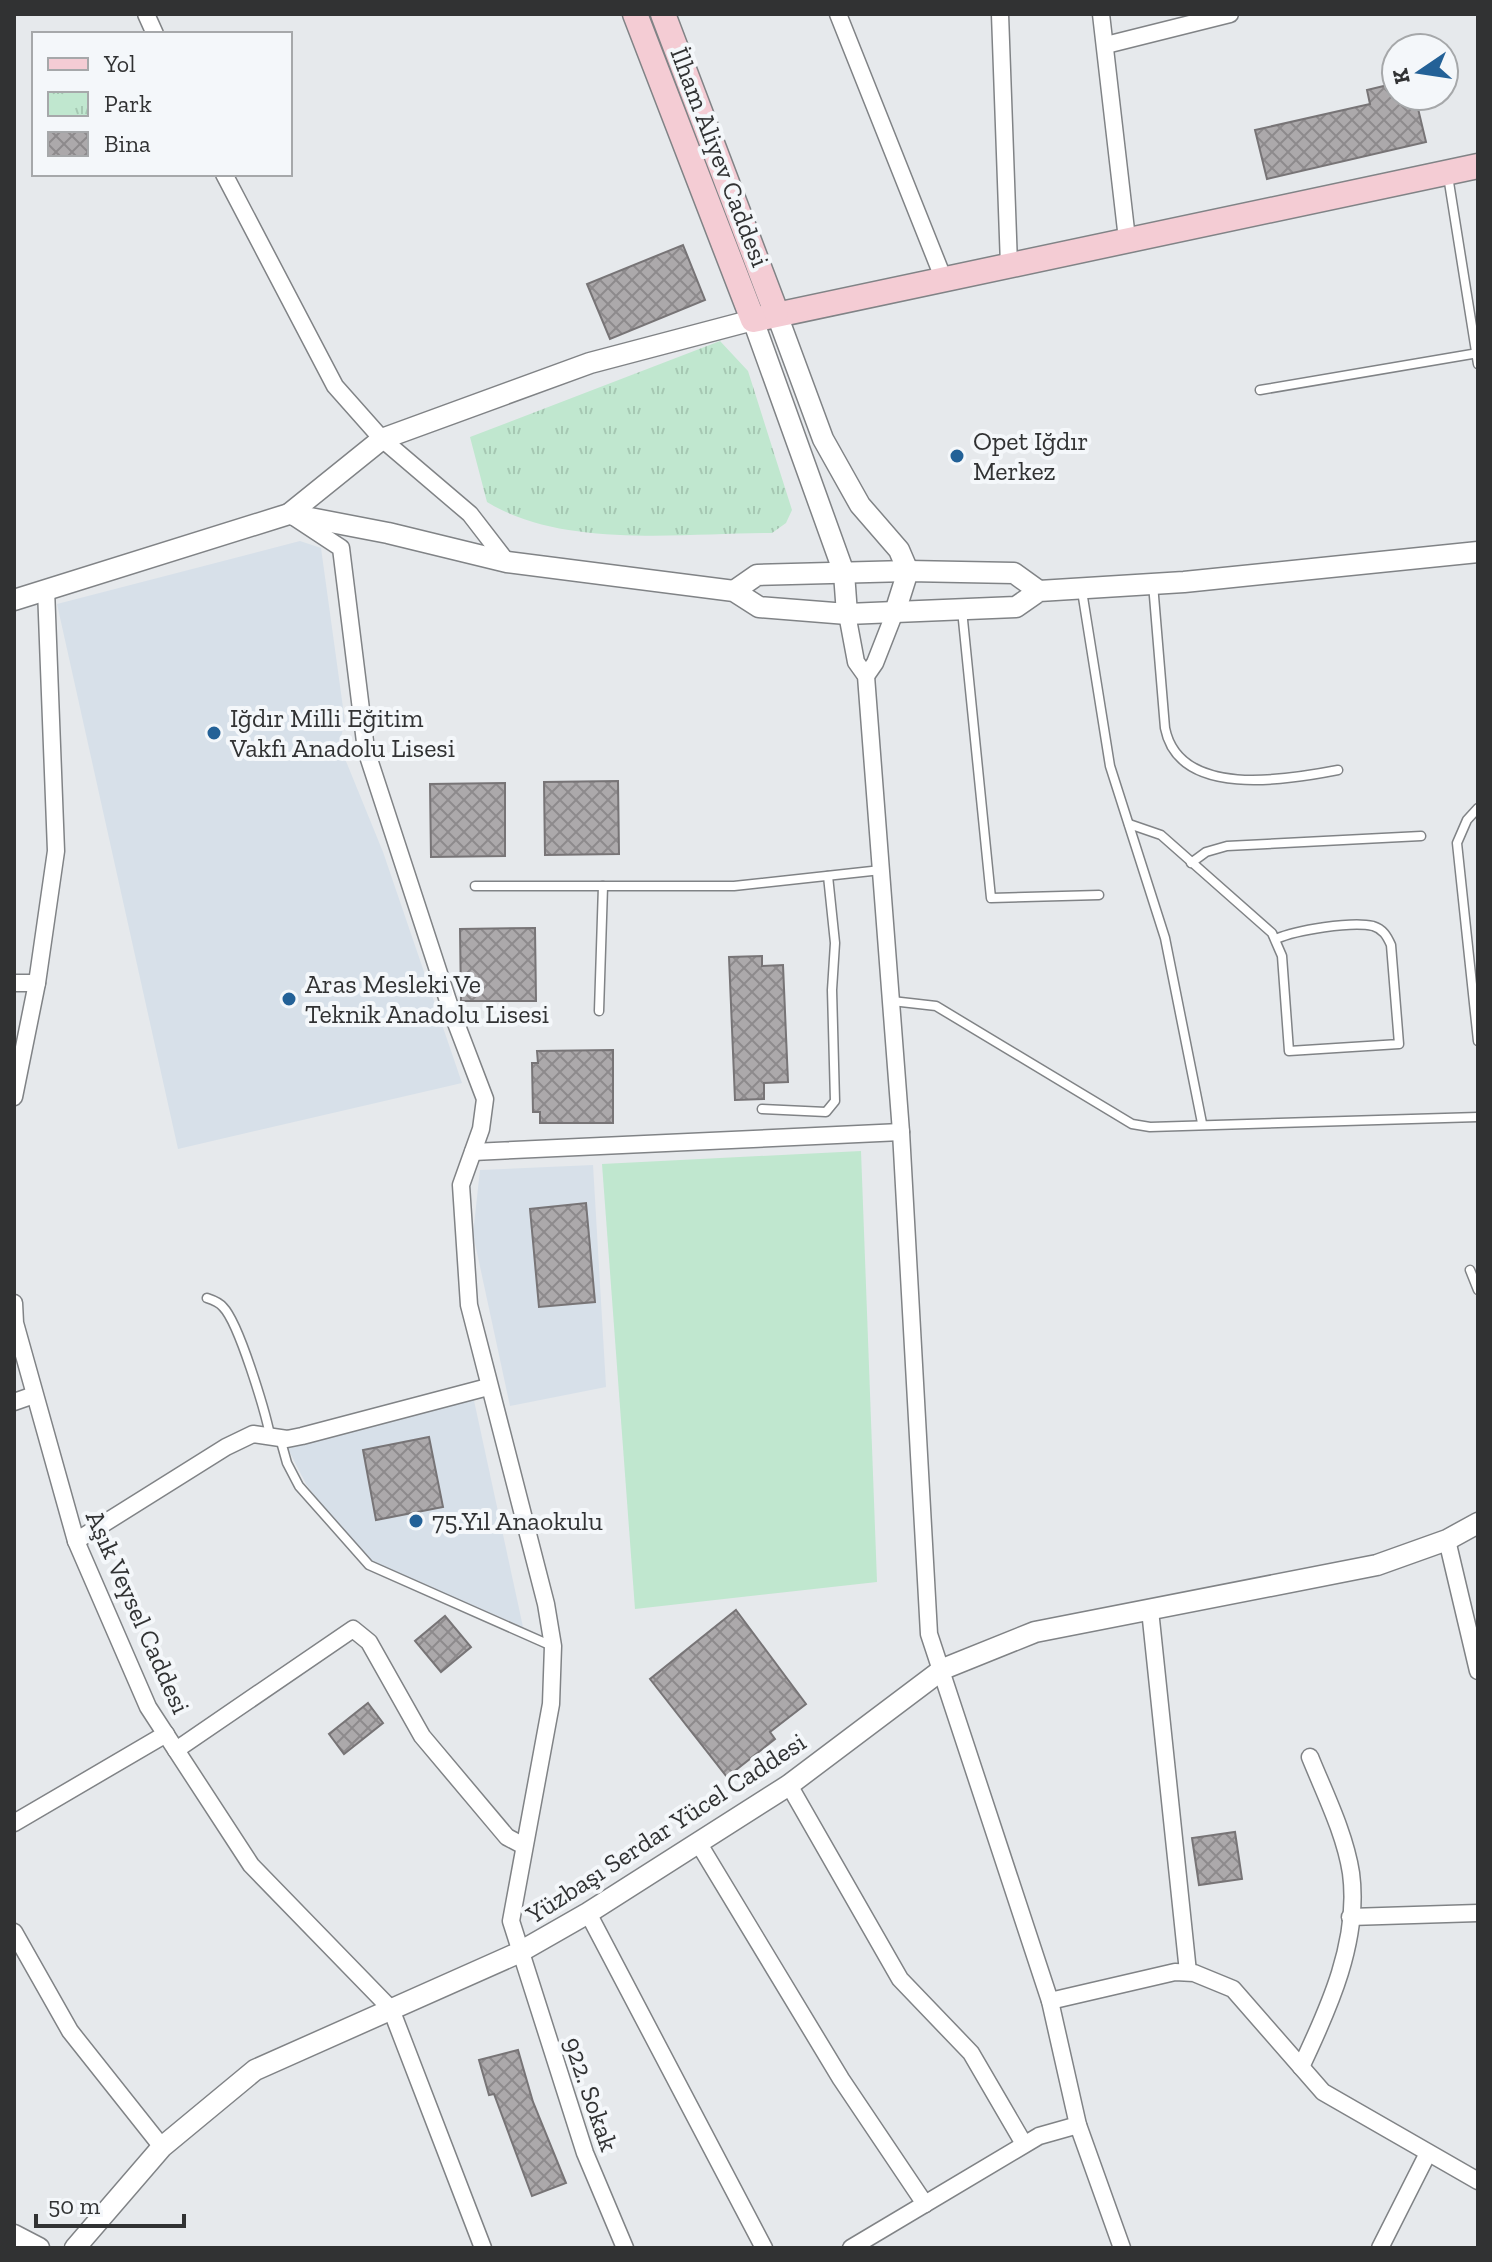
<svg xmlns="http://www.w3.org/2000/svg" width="1492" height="2262" viewBox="0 0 1492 2262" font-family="'Zilla Slab',serif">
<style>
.built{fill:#d7e0e9}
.grass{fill:#c0e7cf}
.park{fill:url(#park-tufts)}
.building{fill:url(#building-cross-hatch);stroke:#777476;stroke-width:2}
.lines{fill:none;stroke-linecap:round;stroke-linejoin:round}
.service-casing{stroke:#808386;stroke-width:11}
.minor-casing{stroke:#808386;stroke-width:19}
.tertiary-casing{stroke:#808386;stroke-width:23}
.secondary-casing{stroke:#808386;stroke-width:27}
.service{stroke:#fff;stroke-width:8}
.minor{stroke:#fff;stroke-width:16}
.tertiary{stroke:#fff;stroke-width:20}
.secondary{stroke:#f4ccd4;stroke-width:24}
.poi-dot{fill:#236197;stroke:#f4f7fa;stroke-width:3}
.labels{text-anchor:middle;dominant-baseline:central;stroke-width:8;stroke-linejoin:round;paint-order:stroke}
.street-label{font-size:26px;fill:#313233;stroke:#f4f7fa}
.poi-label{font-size:26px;fill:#313233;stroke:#f4f7fa;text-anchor:start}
</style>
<defs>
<pattern id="park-tufts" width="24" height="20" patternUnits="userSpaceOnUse" patternTransform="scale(2)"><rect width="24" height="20" fill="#c0e7cf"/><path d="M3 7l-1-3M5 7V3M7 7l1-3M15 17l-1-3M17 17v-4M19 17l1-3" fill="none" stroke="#a5c7b2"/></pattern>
<pattern id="building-cross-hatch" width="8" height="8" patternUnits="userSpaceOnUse" patternTransform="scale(2)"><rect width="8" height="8" fill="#aca9ab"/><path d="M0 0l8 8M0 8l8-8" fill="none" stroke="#8d8a8c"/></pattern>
</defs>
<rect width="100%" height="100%" fill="#e6e9ec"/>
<!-- built -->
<g class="built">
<polygon points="300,541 321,548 345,722 339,744 383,852 462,1083 178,1149 57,604"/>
<polygon points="593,1165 606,1387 510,1406 473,1234 480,1170"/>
<polygon points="473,1396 523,1627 359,1557 306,1484 284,1441"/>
</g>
<!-- grass -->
<polygon class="grass" points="861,1151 877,1582 635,1609 602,1164"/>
<!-- park -->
<path class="park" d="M720 341 748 371 792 510 786 523 772 533C684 533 564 549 487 502L470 437Z"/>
<!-- building -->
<g class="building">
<polygon points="1396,83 1396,96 1415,96 1426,142 1267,179 1255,130 1370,104 1367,90"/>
<polygon points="683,245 705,300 610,339 587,284"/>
<polygon points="618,781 619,854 545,855 544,782"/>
<polygon points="505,783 505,856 431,857 430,784"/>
<polygon points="535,928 536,1001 461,1001 460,929"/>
<polygon points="762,956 762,966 783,965 788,1082 764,1083 764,1099 735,1100 729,957"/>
<polygon points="613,1050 613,1123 540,1123 540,1112 533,1112 532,1063 538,1063 537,1051"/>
<polygon points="586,1203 595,1302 539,1307 530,1209"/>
<polygon points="429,1437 443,1507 376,1520 363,1450"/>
<polygon points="736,1610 806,1704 770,1732 775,1739 727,1777 650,1679"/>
<polygon points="445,1616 471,1647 441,1672 415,1641"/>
<polygon points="368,1703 383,1723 344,1754 329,1734"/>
<polygon points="1235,1832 1242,1879 1199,1885 1192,1838"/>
<polygon points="518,2050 533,2102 566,2183 532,2196 494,2094 489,2095 479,2060"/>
</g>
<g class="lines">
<defs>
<g id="service">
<polyline points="1448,176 1478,364"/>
<polyline points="1260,390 1478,353"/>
<path d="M1153 584 1165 728C1179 799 1286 780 1338 770"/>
<polyline points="1082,591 1110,766 1165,938 1202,1123"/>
<polyline points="962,610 991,898 1099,895"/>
<polyline points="1478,808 1467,820 1457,843 1478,1041"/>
<path d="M1129 824 1161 835 1272 933 1282 956 1289 1051 1399 1044 1391 945C1387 936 1383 929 1373 926 1352 921 1296 930 1276 939"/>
<polyline points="1191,863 1206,852 1227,846 1421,836"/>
<polyline points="475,886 734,886 881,870"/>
<polyline points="892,1001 936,1006 1132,1124 1150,1127 1478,1117"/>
<polyline points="599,1011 603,886"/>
<polyline points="762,1109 826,1112 835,1101 832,990 835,943 828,876"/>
<polyline points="1470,1270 1478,1290"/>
<path d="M207 1298C213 1300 219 1302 223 1307 239 1323 265 1411 270 1435"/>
<polyline points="280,1438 287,1463 299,1486 369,1565 552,1646"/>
</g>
<g id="minor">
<polyline points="146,14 155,34"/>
<polyline points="838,14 944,280"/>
<polyline points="1000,14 1009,265"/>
<polyline points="1101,14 1127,239"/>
<polyline points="1106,45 1230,14"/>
<polyline points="224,174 335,386 382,439 470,514 507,562"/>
<polyline points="294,517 341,548 366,750 451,1010 485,1099 481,1129 461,1185 469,1305 546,1604 553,1646 551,1704 511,1921 585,2153 625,2248"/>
<polyline points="847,614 856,662 866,676 901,1132 929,1634 1050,2001 1078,2125 1122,2248"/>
<polyline points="866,676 875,663 895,612"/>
<polyline points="14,983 37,983"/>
<polyline points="14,1097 37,983 56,851 46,589"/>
<polyline points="473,1152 901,1132"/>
<polyline points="14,1303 15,1323 76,1541 148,1707 251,1865 391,2009 483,2248"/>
<polyline points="14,1402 34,1395"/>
<polyline points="1447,1540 1478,1671"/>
<polyline points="76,1541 226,1447 253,1434 287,1439 302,1436 488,1387"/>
<polyline points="1150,1610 1188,1972"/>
<polyline points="176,1750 353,1629 369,1642 422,1736 507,1837 524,1846"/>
<polyline points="789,1785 900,1979 971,2053 1024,2144"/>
<polyline points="14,1823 166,1734"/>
<polyline points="699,1844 841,2079 925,2204"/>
<polyline points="588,1913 764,2248"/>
<polyline points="1350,1917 1478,1913"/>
<polyline points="14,1932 70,2031 162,2147"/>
<polyline points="1050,2001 1175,1972 1194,1973 1233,1989 1323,2092 1478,2181"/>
<path d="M1301 2067C1329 2008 1360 1940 1351 1873 1345 1834 1325 1794 1310 1757"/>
<polyline points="851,2248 1039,2136 1078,2125"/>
<polyline points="1380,2248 1428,2153"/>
</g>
<g id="tertiary">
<polyline points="776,312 823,439 860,505 899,550 908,571 895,612"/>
<polyline points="289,514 382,439 590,363 753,320 844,573 847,614"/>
<polyline points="734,591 757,575 908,571 1014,573 1039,591"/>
<polyline points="14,600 289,514 388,533 507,562 734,591 759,607 847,614 1016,607 1039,591 1184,582 1478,552"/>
<polyline points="14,2235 39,2248"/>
<polyline points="75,2248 162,2147 255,2070 518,1953 588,1913 789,1785 943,1669 1035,1632 1377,1565 1447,1540 1478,1523"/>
</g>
<g id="secondary">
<polyline points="635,14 753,320 1478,166"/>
<polyline points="663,14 776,312"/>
</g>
</defs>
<!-- service casing -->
<use href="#service" class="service-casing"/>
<!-- minor casing -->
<use href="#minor" class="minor-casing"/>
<!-- tertiary casing -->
<use href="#tertiary" class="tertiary-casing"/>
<!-- secondary casing -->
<use href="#secondary" class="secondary-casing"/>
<!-- service -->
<use href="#service" class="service"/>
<!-- minor -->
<use href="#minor" class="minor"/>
<!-- tertiary -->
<use href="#tertiary" class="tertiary"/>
<!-- secondary -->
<use href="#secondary" class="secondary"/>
</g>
<!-- markers -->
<g class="poi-dot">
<circle cx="957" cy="456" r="8"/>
<circle cx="214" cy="733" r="8"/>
<circle cx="289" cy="999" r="8"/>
<circle cx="416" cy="1521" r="8"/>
</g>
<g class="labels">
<!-- street labels -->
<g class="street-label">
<text transform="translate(720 157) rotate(69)">İlham Aliyev Caddesi</text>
<text transform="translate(138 1612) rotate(66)">Aşık Veysel Caddesi</text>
<text transform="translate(666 1828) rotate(-33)">Yüzbaşı Serdar Yücel Caddesi</text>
<text transform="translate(591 2094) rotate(71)">922. Sokak</text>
</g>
<!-- poi labels -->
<g class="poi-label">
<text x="973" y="441">Opet Iğdır<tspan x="973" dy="30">Merkez</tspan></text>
<text x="230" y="718">Iğdır Milli Eğitim<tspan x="230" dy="30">Vakfı Anadolu Lisesi</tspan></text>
<text x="305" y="984">Aras Mesleki Ve<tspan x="305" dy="30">Teknik Anadolu Lisesi</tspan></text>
<text x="432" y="1521">75.Yıl Anaokulu</text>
</g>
</g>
<!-- border -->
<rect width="1492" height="2262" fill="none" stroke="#313233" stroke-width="32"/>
<!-- legend -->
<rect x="32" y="32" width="260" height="144" fill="#f4f7fa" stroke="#a6a8aa" stroke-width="2"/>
<rect x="48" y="58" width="40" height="12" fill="#f4ccd4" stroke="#a6a8aa" stroke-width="2"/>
<text x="104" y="72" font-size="24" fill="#313233">Yol</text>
<rect x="48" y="92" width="40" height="24" fill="url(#park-tufts)" stroke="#a6a8aa" stroke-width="2"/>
<text x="104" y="112" font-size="24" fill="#313233">Park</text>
<rect x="48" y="132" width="40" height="24" fill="url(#building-cross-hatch)" stroke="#a6a8aa" stroke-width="2"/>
<text x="104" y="152" font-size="24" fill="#313233">Bina</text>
<!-- north arrow -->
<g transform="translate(1420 72) rotate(257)"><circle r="38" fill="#f4f7fa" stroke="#a6a8aa" stroke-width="2"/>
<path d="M0-6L14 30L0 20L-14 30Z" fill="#236197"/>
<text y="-12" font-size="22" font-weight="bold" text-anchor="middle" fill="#313233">K</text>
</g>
<!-- scale -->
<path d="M36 2214v12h148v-12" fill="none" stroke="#313233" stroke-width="4"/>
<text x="48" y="2214" font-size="24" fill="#313233" stroke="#f4f7fa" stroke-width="6" paint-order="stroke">50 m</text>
</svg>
